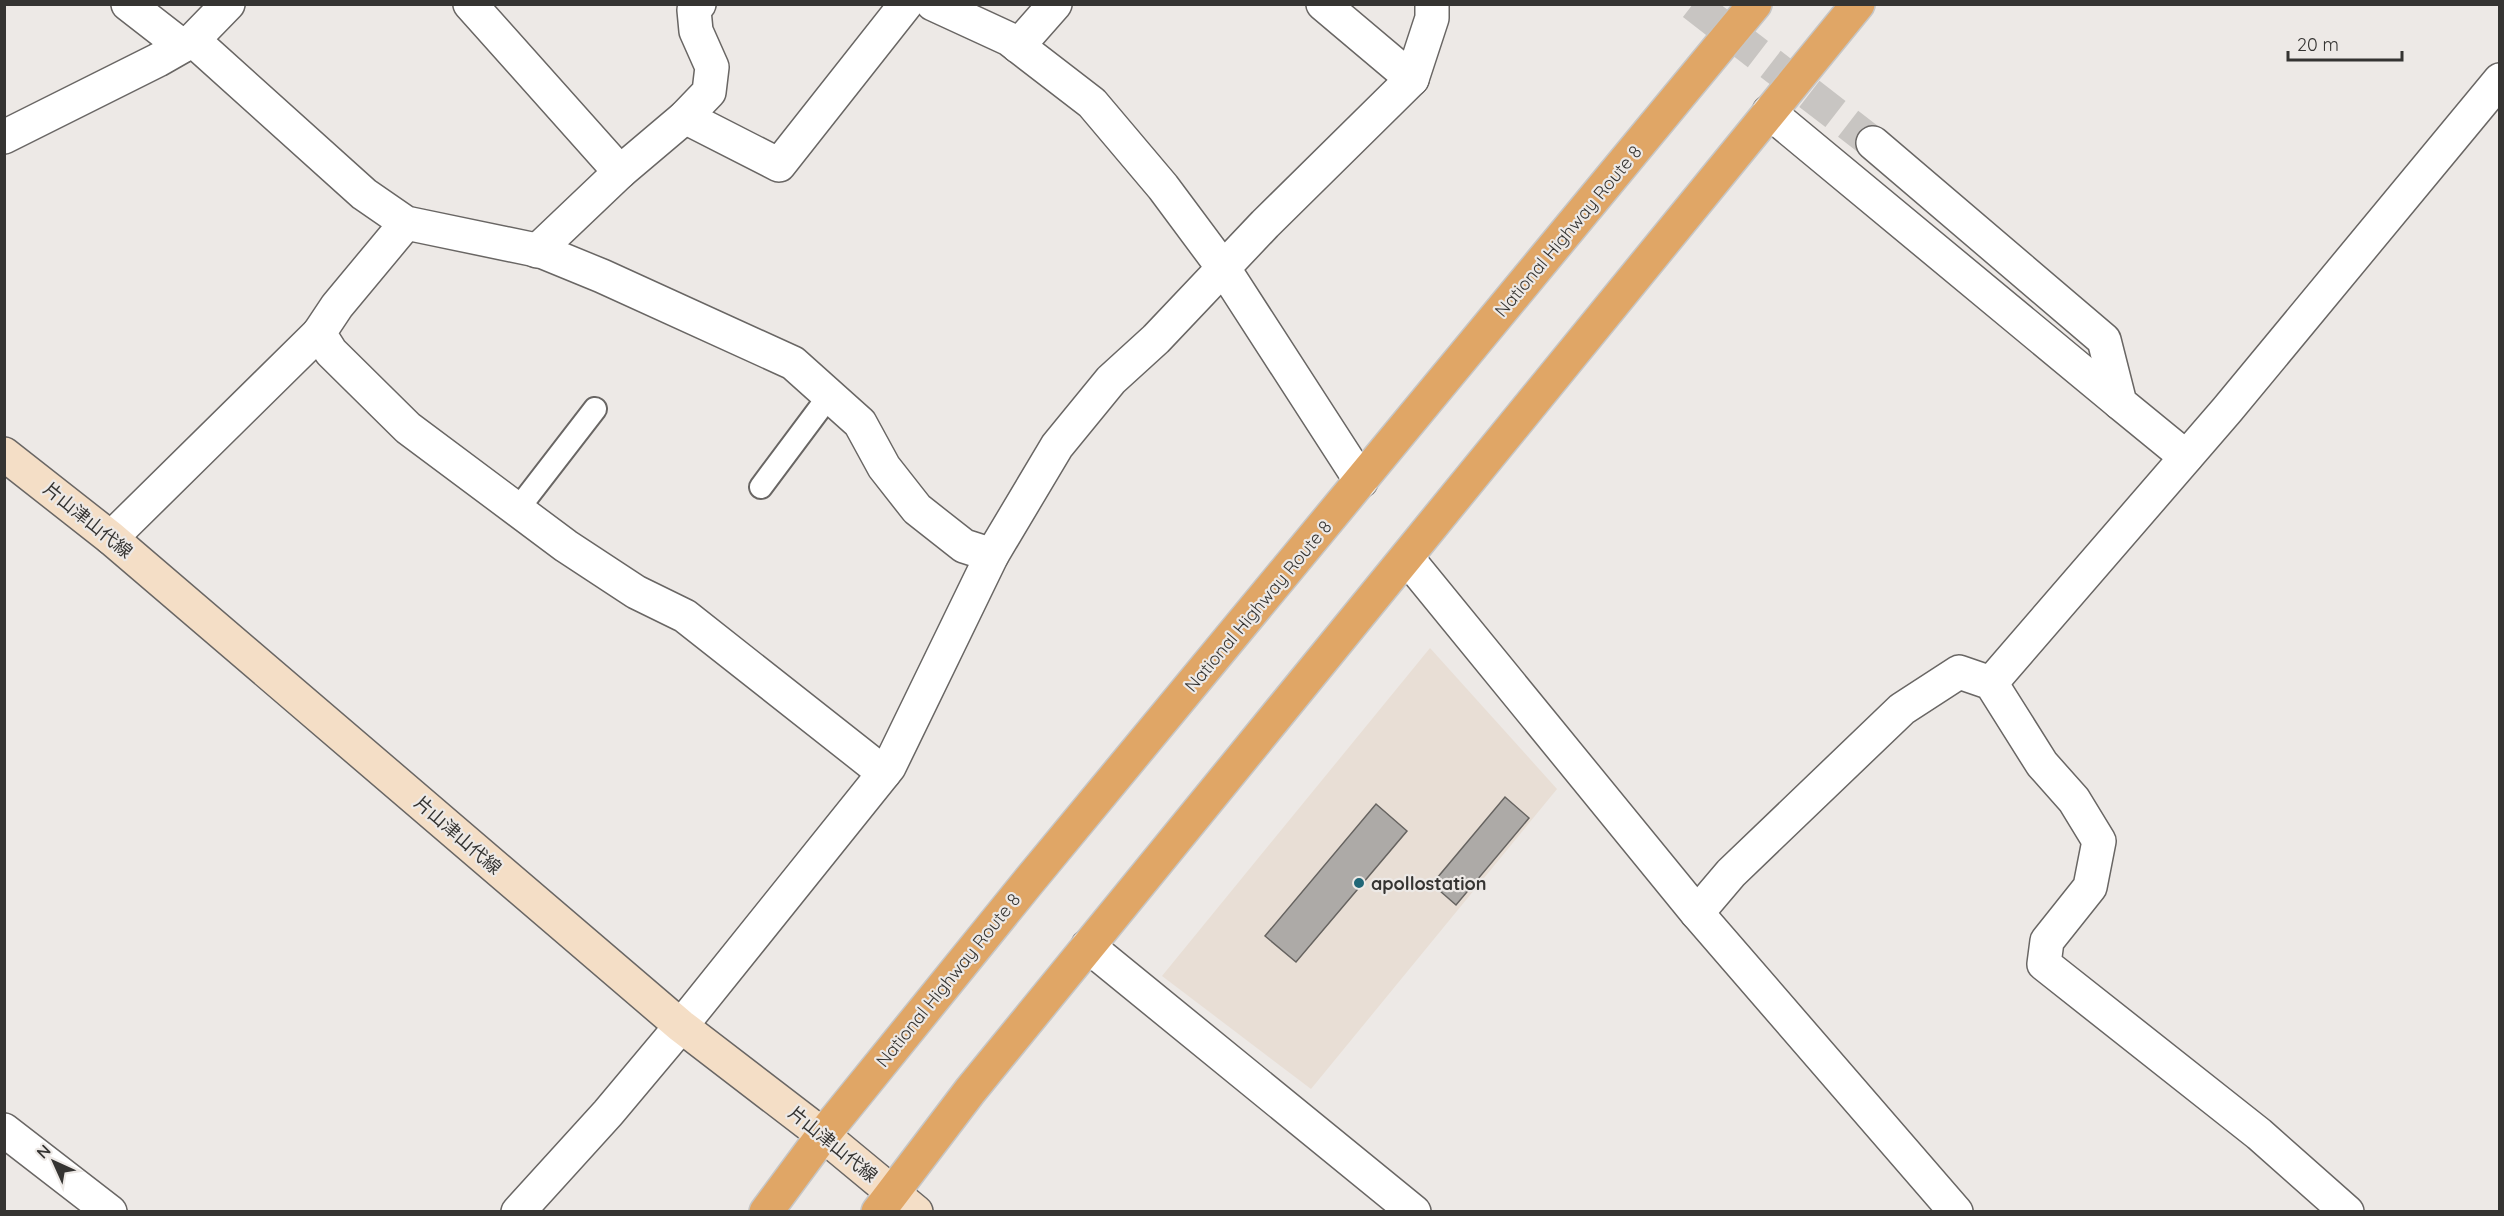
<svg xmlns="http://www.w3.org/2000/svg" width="2504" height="1216" viewBox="0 0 2504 1216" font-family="Quicksand,'Noto Sans JP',sans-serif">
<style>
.built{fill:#e8ded5}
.building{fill:#adaaa7;stroke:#666360;stroke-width:1.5}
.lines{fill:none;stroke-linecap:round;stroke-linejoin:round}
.minor-tunnel{stroke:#c8c5c2;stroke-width:33;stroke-dasharray:33 16;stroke-linecap:butt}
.service-casing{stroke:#696664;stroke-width:26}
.minor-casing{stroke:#696664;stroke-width:36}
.secondary-casing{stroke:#696664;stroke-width:36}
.trunk-casing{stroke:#c6c6c6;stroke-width:36}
.service{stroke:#fff;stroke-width:22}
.minor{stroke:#fff;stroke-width:33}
.secondary{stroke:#f4dec6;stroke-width:33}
.trunk{stroke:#e0a666;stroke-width:33}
.poi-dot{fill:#216777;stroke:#ede9e6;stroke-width:2}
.labels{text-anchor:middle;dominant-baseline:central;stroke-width:4.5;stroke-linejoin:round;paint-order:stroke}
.street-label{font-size:18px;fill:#353432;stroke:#ede9e6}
.poi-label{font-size:18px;font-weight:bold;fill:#353432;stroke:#ede9e6;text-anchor:start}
</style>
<rect width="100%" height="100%" fill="#ede9e6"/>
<!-- built -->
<polygon class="built" points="1430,648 1557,789 1311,1089 1162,976"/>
<!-- building -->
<g class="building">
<polygon points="1505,797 1529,818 1456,905 1432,884"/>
<polygon points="1376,804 1407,831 1296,962 1265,936"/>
</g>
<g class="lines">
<!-- minor-tunnel -->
<polyline class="minor-tunnel" points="1693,4 1873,143"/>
<defs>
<g id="service">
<polyline points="761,487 829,396"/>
<polyline points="517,510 595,409"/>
</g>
<g id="minor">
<polyline points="128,4 182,46"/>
<polyline points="470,4 620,172"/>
<polyline points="933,4 1009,39 1092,103 1163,187 1224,269 1361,481"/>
<polyline points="1323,4 1412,79"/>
<polyline points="193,40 228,4"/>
<polyline points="1018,46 1055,4"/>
<polyline points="1769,112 2120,403"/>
<polyline points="685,117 779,165 906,4"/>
<polyline points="4,137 158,60 193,40 364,194 406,223 541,251 602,276 793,363 860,423 884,467 917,509 964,546 992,555"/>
<polyline points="1873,143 2104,340 2120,403 2186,457"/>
<polyline points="406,223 337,306 319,333 331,352 408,428 566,546 636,592 685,616 884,773"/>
<polyline points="537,251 620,172 685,117 709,92 712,67 696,31 694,10 699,4"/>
<polyline points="111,538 319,333"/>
<polyline points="1407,558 1697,913 1956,1212"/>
<polyline points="1991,683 2227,410 2500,80"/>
<polyline points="1697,913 1731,873 1902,709 1959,672 1991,683 2042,764 2074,800 2099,841 2090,887 2047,941 2044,964 2259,1134 2347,1212"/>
<polyline points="1088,946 1414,1212"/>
<polyline points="4,1130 110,1212"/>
<polyline points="518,1212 608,1113 681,1026 889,767 992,555 1057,446 1111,380 1156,339 1265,224 1412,79 1432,18 1432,4"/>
</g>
<polyline id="secondary" points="4,454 111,538 681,1026 823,1135 916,1212"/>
<g id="trunk">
<polyline points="766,1212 823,1135 1029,881 1755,4"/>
<polyline points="878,1212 970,1091 1858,4"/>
</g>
</defs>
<!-- service casing -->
<use href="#service" class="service-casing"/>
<!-- minor casing -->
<use href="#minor" class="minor-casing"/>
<!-- secondary casing -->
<use href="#secondary" class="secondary-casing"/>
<!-- trunk casing -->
<use href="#trunk" class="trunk-casing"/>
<!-- service -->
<use href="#service" class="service"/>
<!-- minor -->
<use href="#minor" class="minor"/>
<!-- secondary -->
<use href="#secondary" class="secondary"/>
<!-- trunk -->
<use href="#trunk" class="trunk"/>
</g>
<!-- markers -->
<circle class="poi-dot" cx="1359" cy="883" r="6"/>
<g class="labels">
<!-- street labels -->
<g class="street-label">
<text transform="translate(1568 231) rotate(-50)">National Highway Route 8</text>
<text transform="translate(88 520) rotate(39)">片山津山代線</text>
<text transform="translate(1258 606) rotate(-50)">National Highway Route 8</text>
<text transform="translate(458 835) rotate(41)">片山津山代線</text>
<text transform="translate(948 980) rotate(-51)">National Highway Route 8</text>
<text transform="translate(833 1144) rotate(39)">片山津山代線</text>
</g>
<!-- poi labels -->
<g class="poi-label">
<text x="1371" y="883">apollostation</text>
</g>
</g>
<!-- border -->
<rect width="2504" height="1216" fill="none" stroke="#353432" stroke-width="12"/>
<!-- north arrow -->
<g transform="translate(54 1162) rotate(315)" stroke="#ede9e6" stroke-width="4.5" paint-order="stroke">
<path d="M0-4.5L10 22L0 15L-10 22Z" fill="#353432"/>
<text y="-9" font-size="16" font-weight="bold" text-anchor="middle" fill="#353432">N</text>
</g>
<!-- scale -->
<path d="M2288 51v9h114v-9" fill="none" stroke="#353432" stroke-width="3"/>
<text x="2297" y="51" font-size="18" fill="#353432" stroke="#ede9e6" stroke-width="4.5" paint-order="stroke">20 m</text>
</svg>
